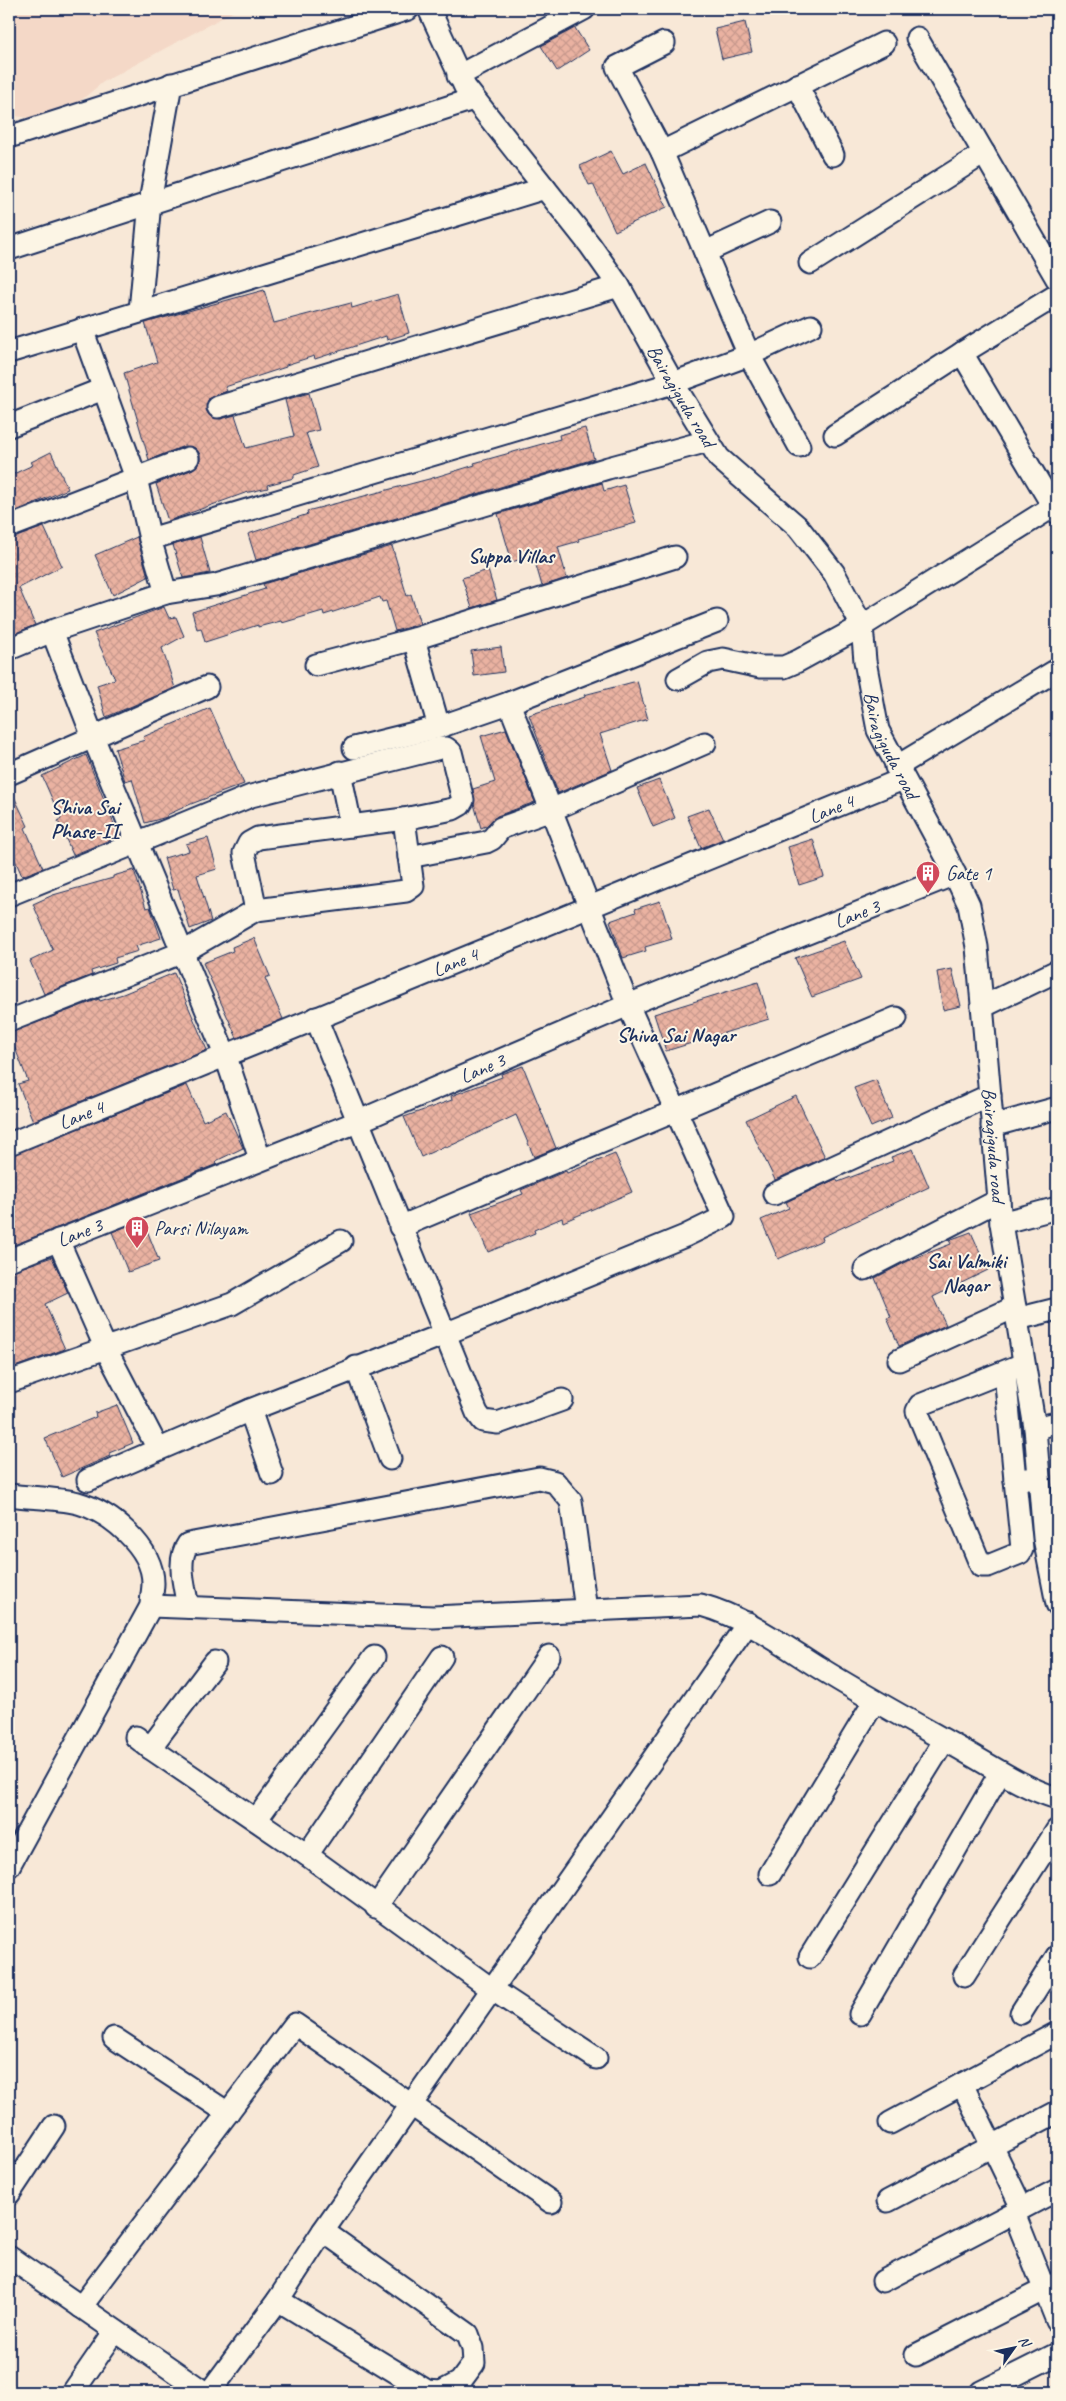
<svg xmlns="http://www.w3.org/2000/svg" width="1066" height="2401" viewBox="0 0 1066 2401" font-family="Caveat,sans-serif">
<style>
.built{fill:#f4d8c7}
.building{fill:url(#building-cross-hatch);stroke:#1b2f5e}
.lines{fill:none;stroke-linecap:round;stroke-linejoin:round}
.minor-casing{stroke:#1b2f5e;stroke-width:25}
.minor{stroke:#fcf5e5;stroke-width:21}
.labels{text-anchor:middle;dominant-baseline:central;stroke-width:4;stroke-linejoin:round;paint-order:stroke}
.street-label{font-size:20px;fill:#1b2f5e;stroke:#fcf5e5}
.poi-label{font-size:20px;fill:#1b2f5e;stroke:#fcf5e5;text-anchor:start}
.neighbourhood-label{font-size:21px;font-weight:bold;fill:#1b2f5e;stroke:#fcf5e5}
</style>
<defs>
<pattern id="building-cross-hatch" width="8" height="8" patternUnits="userSpaceOnUse" patternTransform="scale(1.25)"><rect width="8" height="8" fill="#eab2a1"/><path d="M0 0l8 8M0 8l8-8" fill="none" stroke="#c8998d"/></pattern>
</defs>
<rect width="100%" height="100%" fill="#f8e8d7"/>
<filter id="ink" filterUnits="userSpaceOnUse"><feTurbulence type="fractalNoise" baseFrequency=".02" numOctaves="2"/><feDisplacementMap in="SourceGraphic" scale="10" xChannelSelector="R" yChannelSelector="G"/><feConvolveMatrix kernelMatrix="1 2 1 2 8 2 1 2 1" color-interpolation-filters="sRGB"/></filter>
<g filter="url(#ink)">
<!-- built -->
<polygon class="built" points="9,9 238,9 103,82 56,121 15,116 9,94"/>
<!-- building -->
<g class="building">
<polygon points="745,22 752,52 722,59 715,29"/>
<polygon points="575,28 589,50 557,71 541,46"/>
<polygon points="611,151 623,174 646,163 667,207 615,231 593,184 589,185 580,166"/>
<polygon points="264,290 274,323 351,303 352,308 398,294 409,333 387,340 386,336 315,359 314,356 286,365 286,367 225,387 227,391 209,398 206,410 210,416 221,419 235,415 246,448 294,436 285,400 309,393 319,430 306,433 318,467 294,475 294,478 267,485 268,488 245,493 168,521 156,484 193,469 200,460 200,454 195,448 184,446 149,460 124,373 157,362 145,323"/>
<polygon points="585,428 594,459 256,560 248,534 308,514 307,511 429,479 475,465 474,463 560,439 559,435"/>
<polygon points="51,452 68,489 9,514 9,476 33,465 31,462"/>
<polygon points="602,483 604,491 624,485 636,523 578,539 579,541 558,547 567,578 542,586 533,555 512,562 498,514"/>
<polygon points="44,527 62,566 19,588 35,625 9,636 9,539"/>
<polygon points="137,537 148,577 113,595 95,555"/>
<polygon points="200,537 210,573 183,578 173,545"/>
<polygon points="392,546 407,596 411,594 420,624 395,631 386,601 382,602 380,597 324,615 323,611 282,623 281,621 258,627 258,625 205,642 201,628 197,629 192,612 265,589 263,584"/>
<polygon points="488,570 497,600 472,608 462,578"/>
<polygon points="164,607 169,618 176,617 184,636 162,648 175,688 106,717 97,685 115,679 94,633"/>
<polygon points="501,647 504,672 474,676 471,651"/>
<polygon points="637,681 648,719 600,734 612,770 558,793 529,715 585,697 584,695"/>
<polygon points="210,708 244,784 191,804 167,815 167,817 145,823 132,779 125,781 115,749 145,740 143,737"/>
<polygon points="506,729 535,802 497,816 486,826 481,828 474,804 473,789 495,782 481,736"/>
<polygon points="86,755 118,834 117,837 73,855 58,821 61,819 42,776"/>
<polygon points="659,780 675,818 653,827 637,788"/>
<polygon points="9,786 28,826 25,828 43,868 22,876 9,846"/>
<polygon points="709,808 723,839 701,848 687,816"/>
<polygon points="208,838 217,869 197,875 211,921 190,929 178,889 173,890 164,858 189,851 186,844"/>
<polygon points="813,839 824,877 799,885 788,847"/>
<polygon points="134,870 146,908 150,907 161,938 136,946 138,951 115,958 116,963 91,971 92,975 44,994 30,961 53,950 33,904 53,895 113,878 113,876"/>
<polygon points="660,901 672,939 645,947 646,951 623,958 610,921 636,912 635,909"/>
<polygon points="254,938 270,976 265,978 283,1019 237,1038 203,963 233,951 232,947"/>
<polygon points="844,941 861,979 812,997 795,958"/>
<polygon points="952,969 961,1006 943,1010 937,972"/>
<polygon points="174,973 207,1050 33,1121 18,1084 28,1081 9,1033 99,999 100,1001 123,994"/>
<polygon points="758,982 769,1019 666,1051 654,1014"/>
<polygon points="523,1066 556,1148 534,1157 516,1115 446,1148 445,1146 421,1157 404,1117 452,1100 451,1096 502,1077 501,1074"/>
<polygon points="876,1080 892,1118 871,1127 854,1088"/>
<polygon points="187,1085 203,1121 226,1111 243,1148 216,1161 217,1164 9,1247 9,1156"/>
<polygon points="796,1096 825,1157 775,1180 746,1120"/>
<polygon points="913,1149 929,1187 822,1237 823,1240 778,1259 761,1220 789,1208 786,1202 836,1179 838,1182 893,1161 891,1157"/>
<polygon points="615,1154 632,1192 563,1222 562,1218 534,1230 535,1233 488,1252 471,1213 523,1194 521,1190 566,1171 567,1173"/>
<polygon points="143,1220 159,1261 128,1272 112,1232"/>
<polygon points="971,1232 988,1270 933,1297 946,1325 899,1346 887,1318 891,1317 875,1278 912,1259 951,1244 949,1240"/>
<polygon points="52,1257 68,1293 45,1304 65,1349 9,1369 9,1272"/>
<polygon points="117,1405 133,1443 109,1453 110,1456 62,1477 45,1438 96,1417 95,1413"/>
</g>
<g class="lines">
<defs>
<g id="minor">
<path id="s1" d="M429 9 465 87 590 245 619 286 673 383 719 458 798 527 834 573 862 626 865 661 878 730 947 858 969 905 977 947 1001 1223 1035 1428 1044 1538 1057 1604"/>
<polyline points="917,38 1057,279"/>
<polyline points="664,43 617,67 662,152 749,355 799,446"/>
<polyline points="458,76 584,9"/>
<polyline points="797,85 833,155"/>
<polyline points="15,135 408,9"/>
<polyline points="662,152 884,43"/>
<polyline points="9,249 473,99"/>
<polyline points="705,252 770,222"/>
<polyline points="810,263 984,153"/>
<polyline points="140,311 150,202 171,84"/>
<polyline points="82,329 136,478 150,539"/>
<polyline points="9,352 545,188"/>
<polyline points="962,353 1057,513"/>
<polyline points="218,407 619,286"/>
<polyline points="9,426 103,389"/>
<polyline points="835,435 962,353 1057,295"/>
<polyline points="708,441 608,468 216,585 166,593 150,539 673,383 749,355 811,326"/>
<polyline points="9,527 188,458"/>
<polyline points="52,631 93,737 226,1057 260,1159"/>
<polyline points="9,649 52,631 166,593"/>
<polyline points="316,665 414,639"/>
<polyline points="678,679 708,662 723,659 760,667 784,667 798,661 862,626 1057,504"/>
<polyline points="439,727 414,639 675,557"/>
<polyline points="354,748 439,727 509,703 717,621"/>
<polyline points="896,767 1057,670"/>
<polyline points="340,772 351,826"/>
<polyline points="9,774 207,687"/>
<polyline points="409,857 486,842 492,839 501,828 551,810 705,743"/>
<polyline points="9,895 251,796 440,748 446,748 451,752 463,800 460,805 453,809 404,819 258,838 249,843 244,853 256,910"/>
<polyline points="982,1007 1057,971"/>
<polyline points="316,1018 445,1334 685,1236 724,1217 628,1005 509,703"/>
<polyline points="9,1021 183,952 256,910 406,891 413,886 404,819"/>
<polyline points="992,1126 1057,1108"/>
<path id="s2" d="M9 1144 903 779"/>
<polyline points="774,1194 990,1095"/>
<polyline points="1001,1223 1057,1208"/>
<polyline points="400,1227 896,1018"/>
<polyline points="58,1240 106,1349 158,1449"/>
<path id="s3" d="M9 1260 357 1122 628 1005 955 874"/>
<polyline points="865,1269 999,1200"/>
<polyline points="1017,1319 1057,1309"/>
<polyline points="899,1360 1015,1307"/>
<polyline points="1023,1364 920,1405 917,1411 981,1566 988,1566 1020,1553 1022,1549 1015,1480 1039,1478"/>
<polyline points="356,1367 390,1459"/>
<polyline points="1005,1373 1015,1480"/>
<polyline points="9,1382 232,1304 341,1241"/>
<polyline points="250,1410 272,1474"/>
<polyline points="1035,1428 1057,1423"/>
<polyline points="88,1480 250,1410 445,1334 477,1413 483,1421 498,1423 562,1400"/>
<path d="M9 1495C31 1498 56 1498 78 1503 110 1512 153 1547 153 1583 153 1590 151 1598 151 1606L9 1866"/>
<path d="M151 1606 433 1617 701 1605C744 1617 780 1643 818 1667 866 1697 916 1724 966 1752 996 1769 1024 1788 1057 1798"/>
<path d="M188 1607C185 1588 176 1561 188 1544L539 1478 555 1482 571 1501 586 1610"/>
<polyline points="136,1737 150,1748 307,1855 493,1990 596,2058"/>
<polyline points="150,1748 215,1662"/>
<polyline points="256,1820 374,1657"/>
<polyline points="307,1855 442,1657"/>
<polyline points="770,1874 874,1702"/>
<polyline points="376,1907 549,1656"/>
<polyline points="810,1957 944,1741"/>
<polyline points="964,1976 1057,1830"/>
<polyline points="1021,2013 1057,1956"/>
<polyline points="860,2014 1000,1773"/>
<polyline points="114,2038 228,2113"/>
<polyline points="962,2084 1022,2208"/>
<polyline points="890,2123 1057,2033"/>
<polyline points="9,2194 54,2126"/>
<polyline points="888,2201 1057,2112"/>
<polyline points="1014,2213 1057,2321"/>
<polyline points="9,2257 204,2392"/>
<polyline points="883,2281 1057,2190"/>
<polyline points="278,2300 427,2391 441,2392 460,2382 474,2363 473,2348 468,2334 323,2231"/>
<polyline points="81,2307 295,2024 551,2202"/>
<polyline points="916,2355 1057,2283"/>
<polyline points="73,2392 115,2331"/>
<polyline points="210,2392 278,2300 323,2231 748,1623"/>
<polyline points="981,2392 1057,2354"/>
</g>
</defs>
<!-- minor casing -->
<use href="#minor" class="minor-casing"/>
<!-- minor -->
<use href="#minor" class="minor"/>
</g>
</g>
<!-- icons -->
<defs>
<symbol id="building-pin" viewBox="-11 -11 22 30"><path d="M0 17L-7.5 6A9.5 9.5 0 1 1 7.5 6Z" fill="#d1495b" stroke="#fcf5e5"/><path d="M-4-6H4V6H1V3H-1V6H-4ZM-2.5-4.3h1.7v1.8h-1.7ZM.8-4.3h1.7v1.8H.8ZM-2.5-1h1.7V.8h-1.7ZM.8-1h1.7V.8H.8Z" fill="#fff"/></symbol>
</defs>
<g fill-rule="evenodd">
<use href="#building-pin" x="914" y="859" width="28" height="38"/>
<use href="#building-pin" x="123" y="1214" width="28" height="38"/>
</g>
<g class="labels">
<!-- street labels -->
<g class="street-label">
<text stroke="none"><textPath href="#s1" startOffset="464">Bairagiguda road</textPath></text>
<text stroke="none"><textPath href="#s1" startOffset="884">Bairagiguda road</textPath></text>
<text stroke="none"><textPath href="#s2" startOffset="888">Lane 4</textPath></text>
<text stroke="none"><textPath href="#s3" startOffset="916">Lane 3</textPath></text>
<text stroke="none"><textPath href="#s2" startOffset="482">Lane 4</textPath></text>
<text stroke="none"><textPath href="#s3" startOffset="511">Lane 3</textPath></text>
<text stroke="none"><textPath href="#s2" startOffset="78">Lane 4</textPath></text>
<text stroke="none"><textPath href="#s1" startOffset="1304">Bairagiguda road</textPath></text>
<text stroke="none"><textPath href="#s3" startOffset="76">Lane 3</textPath></text>
</g>
<!-- poi labels -->
<g class="poi-label">
<text x="946" y="873">Gate 1</text>
<text x="154" y="1228">Parsi Nilayam</text>
</g>
<!-- neighbourhood labels -->
<g class="neighbourhood-label">
<text x="511" y="556">Suppa Villas</text>
<text x="85" y="807">Shiva Sai<tspan x="85" dy="24">Phase-II</tspan></text>
<text x="676" y="1035">Shiva Sai Nagar</text>
<text x="966" y="1261">Sai Valmiki<tspan x="966" dy="24">Nagar</tspan></text>
</g>
</g>
<!-- margin -->
<rect width="1066" height="2401" fill="none" stroke="#fcf5e5" stroke-width="30"/>
<rect x="15" y="15" width="1036" height="2371" fill="none" stroke="#1b2f5e" stroke-width="2" filter="url(#ink)"/>
<!-- north arrow -->
<g transform="translate(1014 2348) rotate(57)" stroke="#fcf5e5" stroke-width="4" paint-order="stroke">
<path d="M0-4L9 19L0 12L-9 19Z" fill="#1b2f5e"/>
<text y="-8" font-size="14" font-weight="bold" text-anchor="middle" fill="#1b2f5e">N</text>
</g>
</svg>
